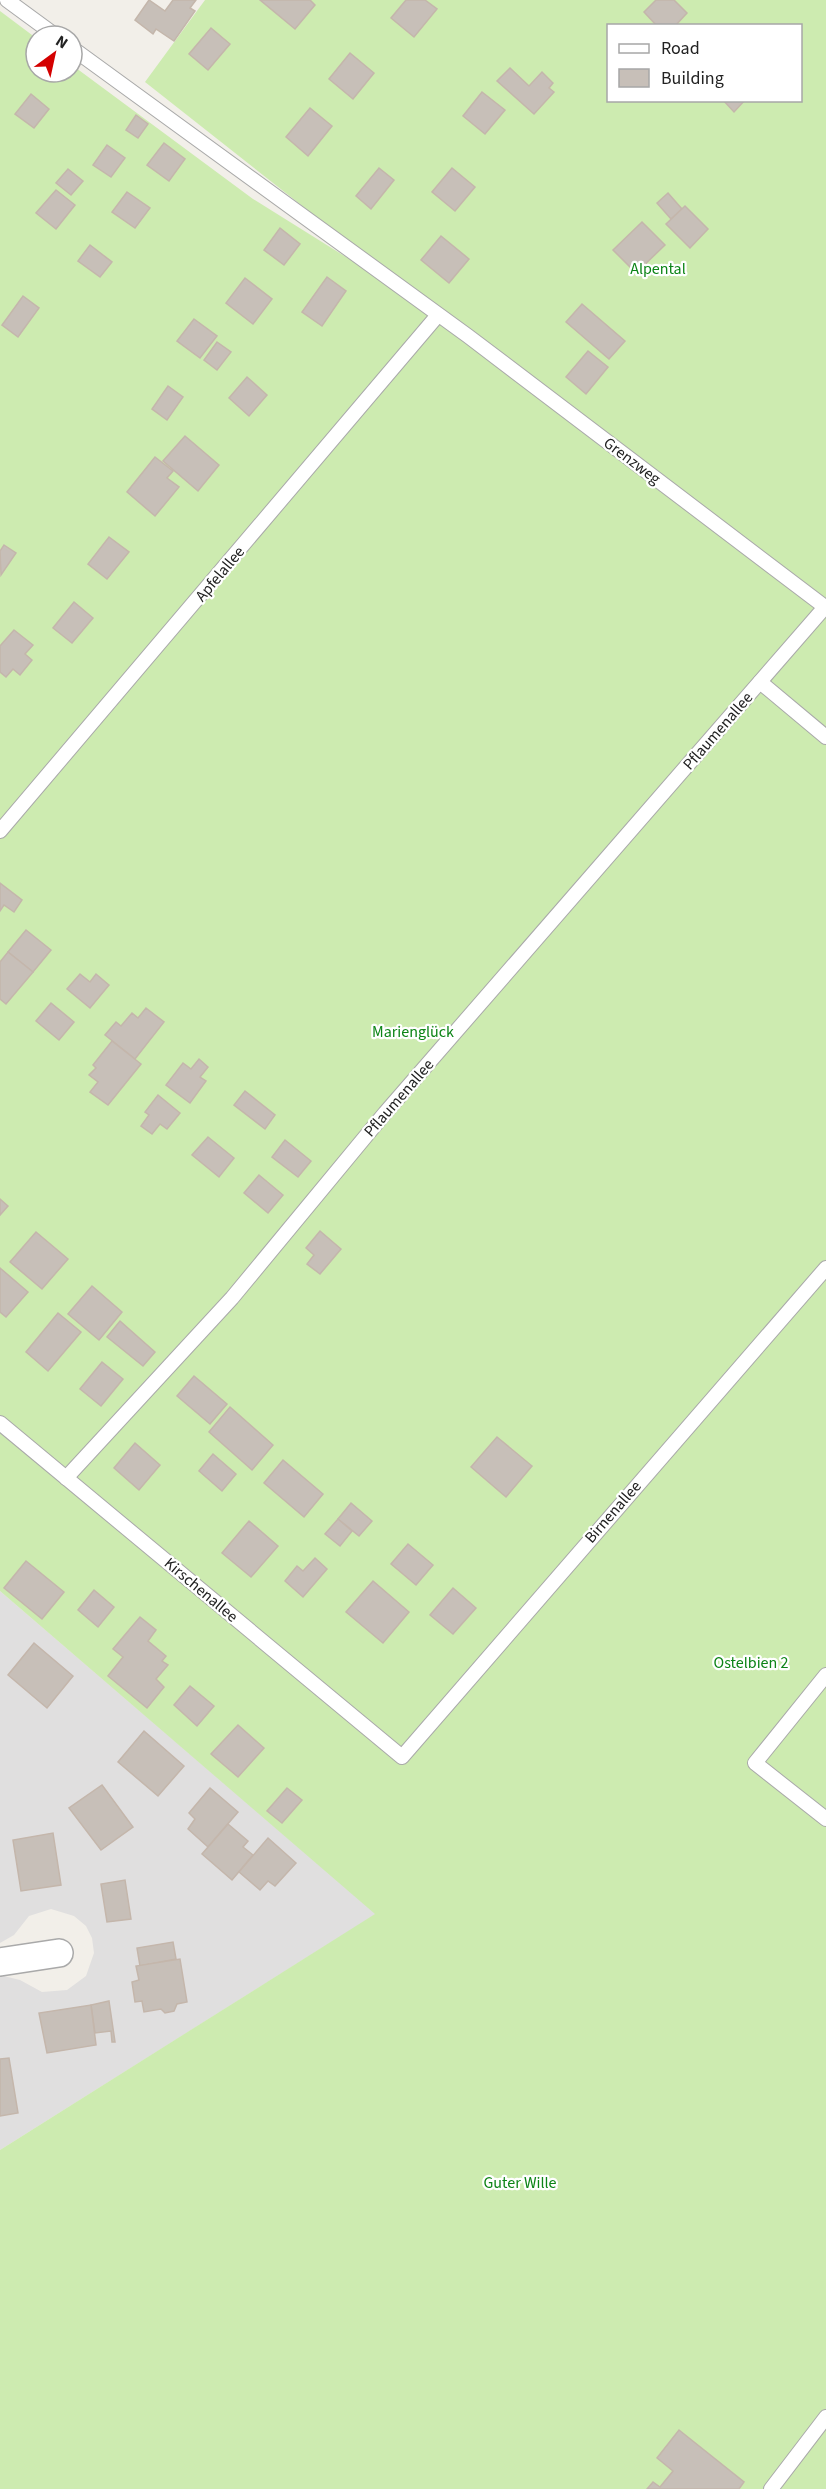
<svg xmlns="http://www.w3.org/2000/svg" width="826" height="2489" viewBox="0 0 826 2489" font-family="'Source Sans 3',sans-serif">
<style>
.residential{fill:#e0dfdf}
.grass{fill:#cdebb0;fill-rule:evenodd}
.building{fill:#c7bfb8;stroke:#c4b6ab;stroke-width:1.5}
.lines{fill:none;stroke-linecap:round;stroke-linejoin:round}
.service-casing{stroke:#a9a9a9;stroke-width:16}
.minor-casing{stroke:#a9a9a9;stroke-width:30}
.service{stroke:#fff;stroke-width:14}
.minor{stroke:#fff;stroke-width:27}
.labels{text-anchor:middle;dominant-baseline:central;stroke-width:4.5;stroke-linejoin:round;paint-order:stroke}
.park-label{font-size:16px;fill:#0c8416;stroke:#fff}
.street-label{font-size:16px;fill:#222;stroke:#fff}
</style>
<rect width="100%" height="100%" fill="#f2efe9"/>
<!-- residential -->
<polygon class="residential" points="0,1591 376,1914 0,2150 0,1975 20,1980 42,1992 67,1990 86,1976 94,1953 92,1938 86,1926 74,1916 51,1909 29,1916 14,1935 0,1943"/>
<!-- grass -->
<path class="grass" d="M205 0H826V2489H0V2150L375 1914 0 1591V11L36 38V72H72V65L253 199 447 320 145 82ZM608 26H800V100H608Z"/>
<!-- building -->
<g class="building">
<polygon points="149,0 165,11 173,0 196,0 190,8 195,11 174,41 156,29 153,34 135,20"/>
<polygon points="260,0 310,0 315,5 295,29"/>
<polygon points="406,0 425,0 437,9 414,37 391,18"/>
<polygon points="656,0 674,0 687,13 675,26 657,26 644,12"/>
<polygon points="211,28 230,44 208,70 189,54"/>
<polygon points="350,53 374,73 353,99 329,79"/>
<polygon points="510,68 529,86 542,72 553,83 549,88 554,92 534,114 497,81"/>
<polygon points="482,92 505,110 485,134 463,116"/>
<polygon points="31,94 49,109 34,128 15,114"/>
<polygon points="723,100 745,100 734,112"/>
<polygon points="310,108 332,126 308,156 286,137"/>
<polygon points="136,115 148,124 138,138 126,130"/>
<polygon points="164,143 185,159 169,181 147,165"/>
<polygon points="107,145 125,158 111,177 93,165"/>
<polygon points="379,168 394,180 371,209 356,196"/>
<polygon points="452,168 475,187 455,211 432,192"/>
<polygon points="68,169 83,181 71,195 56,183"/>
<polygon points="56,190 75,205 56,229 36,213"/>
<polygon points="127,192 150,208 135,228 112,212"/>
<polygon points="668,193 682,209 671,219 657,203"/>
<polygon points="685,206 708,229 690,248 666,224"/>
<polygon points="642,222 665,245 636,273 613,250"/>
<polygon points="280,228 300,244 284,265 264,250"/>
<polygon points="441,236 469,259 449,283 421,260"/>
<polygon points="90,245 112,262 100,277 78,261"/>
<polygon points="327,277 346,291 322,326 302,312"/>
<polygon points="245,278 272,299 253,324 226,303"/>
<polygon points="23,296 39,308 18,337 2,325"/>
<polygon points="582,304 625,341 609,359 566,322"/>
<polygon points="194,319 217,336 200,358 177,341"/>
<polygon points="217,342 231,352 217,370 204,360"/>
<polygon points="588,351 608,367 586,394 566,377"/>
<polygon points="247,377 267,395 249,416 229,398"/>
<polygon points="168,386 183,397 167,420 152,409"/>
<polygon points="185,436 219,465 198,491 163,461"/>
<polygon points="155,457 173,471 167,478 179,487 155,516 127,492"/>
<polygon points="109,537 129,552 107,579 88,564"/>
<polygon points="4,545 16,553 1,575 0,551"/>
<polygon points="74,602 93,618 72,643 53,628"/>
<polygon points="14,630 33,645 25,654 32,660 20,675 13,669 6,677 0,672 0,646"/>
<polygon points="0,883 22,900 14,912 4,905 0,911"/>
<polygon points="26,930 51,950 33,972 8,952"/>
<polygon points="8,952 33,972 6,1004 0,999 0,962"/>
<polygon points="80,974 90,982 96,974 109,985 90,1008 67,989"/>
<polygon points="51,1003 74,1022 59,1040 36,1021"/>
<polygon points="146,1008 164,1022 135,1059 105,1035 116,1022 121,1026 132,1013 138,1018"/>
<polygon points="112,1041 141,1064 108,1105 90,1092 98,1082 89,1075 96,1068 93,1065"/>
<polygon points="199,1059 208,1067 200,1077 206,1081 190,1103 166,1085 183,1063 191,1069"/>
<polygon points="245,1091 275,1115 265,1129 234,1105"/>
<polygon points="158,1095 180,1113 167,1129 160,1124 152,1134 141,1126 149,1115 145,1112"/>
<polygon points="208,1137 234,1158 219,1177 192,1155"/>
<polygon points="285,1140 311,1161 298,1177 272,1157"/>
<polygon points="259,1175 283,1195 268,1213 244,1193"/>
<polygon points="0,1199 8,1206 0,1215"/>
<polygon points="320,1231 341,1249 320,1274 307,1264 314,1255 306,1248"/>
<polygon points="36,1232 68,1259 42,1289 10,1262"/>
<polygon points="0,1268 28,1292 6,1317 0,1312"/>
<polygon points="92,1286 122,1312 99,1340 68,1314"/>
<polygon points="58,1313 81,1332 48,1371 26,1352"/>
<polygon points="120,1321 155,1352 143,1366 107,1337"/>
<polygon points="102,1362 123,1379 101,1406 80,1389"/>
<polygon points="194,1376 227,1404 210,1424 177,1396"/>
<polygon points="230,1407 273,1445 252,1470 209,1432"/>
<polygon points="497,1437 532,1466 506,1497 471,1467"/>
<polygon points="135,1443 160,1465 139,1490 114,1468"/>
<polygon points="213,1454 236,1474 222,1491 199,1471"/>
<polygon points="283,1460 323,1494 304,1517 264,1483"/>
<polygon points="351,1503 372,1521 359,1536 338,1519"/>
<polygon points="338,1519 352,1531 340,1546 325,1534"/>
<polygon points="249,1521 278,1546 251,1577 222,1553"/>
<polygon points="408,1544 433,1565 416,1585 391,1564"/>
<polygon points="315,1558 327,1569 303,1597 285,1581 297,1566 303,1571"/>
<polygon points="26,1561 64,1592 42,1619 4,1588"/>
<polygon points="373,1581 409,1612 383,1643 346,1612"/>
<polygon points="453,1588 476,1608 453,1634 430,1615"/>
<polygon points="94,1590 114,1607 98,1627 78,1610"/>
<polygon points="140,1617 156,1630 148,1641 166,1656 162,1661 168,1665 156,1679 164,1687 147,1708 108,1676 123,1657 113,1649"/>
<polygon points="34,1643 73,1676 47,1708 8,1675"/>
<polygon points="190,1686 214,1706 197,1726 174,1705"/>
<polygon points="238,1725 264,1748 238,1777 211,1754"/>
<polygon points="144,1731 184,1766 158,1796 118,1762"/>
<polygon points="102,1785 133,1827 101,1850 69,1808"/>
<polygon points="210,1788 238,1812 208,1847 188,1829 195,1819 189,1813"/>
<polygon points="287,1788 302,1800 282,1823 267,1811"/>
<polygon points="228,1824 248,1841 243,1847 253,1855 232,1880 202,1854"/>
<polygon points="53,1833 61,1885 21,1891 13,1840"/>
<polygon points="268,1838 296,1863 275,1886 268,1881 260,1890 239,1872"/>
<polygon points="125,1880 131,1919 107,1922 101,1884"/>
<polygon points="173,1942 176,1959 140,1966 137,1948"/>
<polygon points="180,1959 187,2002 177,2004 174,2011 165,2013 161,2009 144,2012 142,2001 135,2002 132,1982 139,1980 136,1966"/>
<polygon points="109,2001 115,2042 112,2042 111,2031 95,2033 91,2005"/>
<polygon points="91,2005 96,2045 47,2053 39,2013"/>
<polygon points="9,2058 18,2113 0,2116 0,2059"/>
<polygon points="679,2430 744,2482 739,2489 647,2489 653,2482 660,2487 673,2471 657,2458"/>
</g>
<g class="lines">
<defs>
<g id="service">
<polyline points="7,0 56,36"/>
<polyline points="760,682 826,737"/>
<polyline points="0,831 438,315"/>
<polyline points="0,1423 402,1757 826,1268"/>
<polyline points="66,1478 232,1298 385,1113 825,607 468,336 72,48"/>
<polyline points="826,1675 755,1763 826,1819"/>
<polyline points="771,2489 826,2417"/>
</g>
<polyline id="minor" points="0,1962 59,1953"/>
</defs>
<!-- service casing -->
<use href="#service" class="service-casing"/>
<!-- minor casing -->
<use href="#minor" class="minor-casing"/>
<!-- service -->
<use href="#service" class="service"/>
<!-- minor -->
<use href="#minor" class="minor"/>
</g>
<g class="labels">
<!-- park labels -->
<g class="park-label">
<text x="658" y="269">Alpental</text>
<text x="413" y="1032">Marienglück</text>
<text x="751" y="1663">Ostelbien 2</text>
<text x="520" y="2183">Guter Wille</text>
</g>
<!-- street labels -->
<g class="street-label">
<text transform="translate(632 461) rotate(37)">Grenzweg</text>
<text transform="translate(220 574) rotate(-50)">Apfelallee</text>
<text transform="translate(718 731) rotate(-49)">Pflaumenallee</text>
<text transform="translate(399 1098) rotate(-49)">Pflaumenallee</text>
<text transform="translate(613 1512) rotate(-49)">Birnenallee</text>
<text transform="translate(201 1590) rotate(40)">Kirschenallee</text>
</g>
</g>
<!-- legend -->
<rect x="607" y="24" width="195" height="78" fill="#ffffff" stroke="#a7a7a7" stroke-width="1.5"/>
<rect x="619" y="44" width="30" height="9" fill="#ffffff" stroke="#a7a7a7" stroke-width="1.5"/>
<text x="661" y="54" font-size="18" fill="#222222">Road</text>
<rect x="619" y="69" width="30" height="18" fill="#c7bfb8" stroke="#a7a7a7" stroke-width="1.5"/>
<text x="661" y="84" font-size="18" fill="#222222">Building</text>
<!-- north arrow -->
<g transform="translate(54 54) rotate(33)"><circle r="28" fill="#ffffff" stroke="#a7a7a7" stroke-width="1.5"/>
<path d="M0-4.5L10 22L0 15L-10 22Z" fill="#d40000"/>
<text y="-9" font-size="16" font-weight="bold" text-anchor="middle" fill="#222222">N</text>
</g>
</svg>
